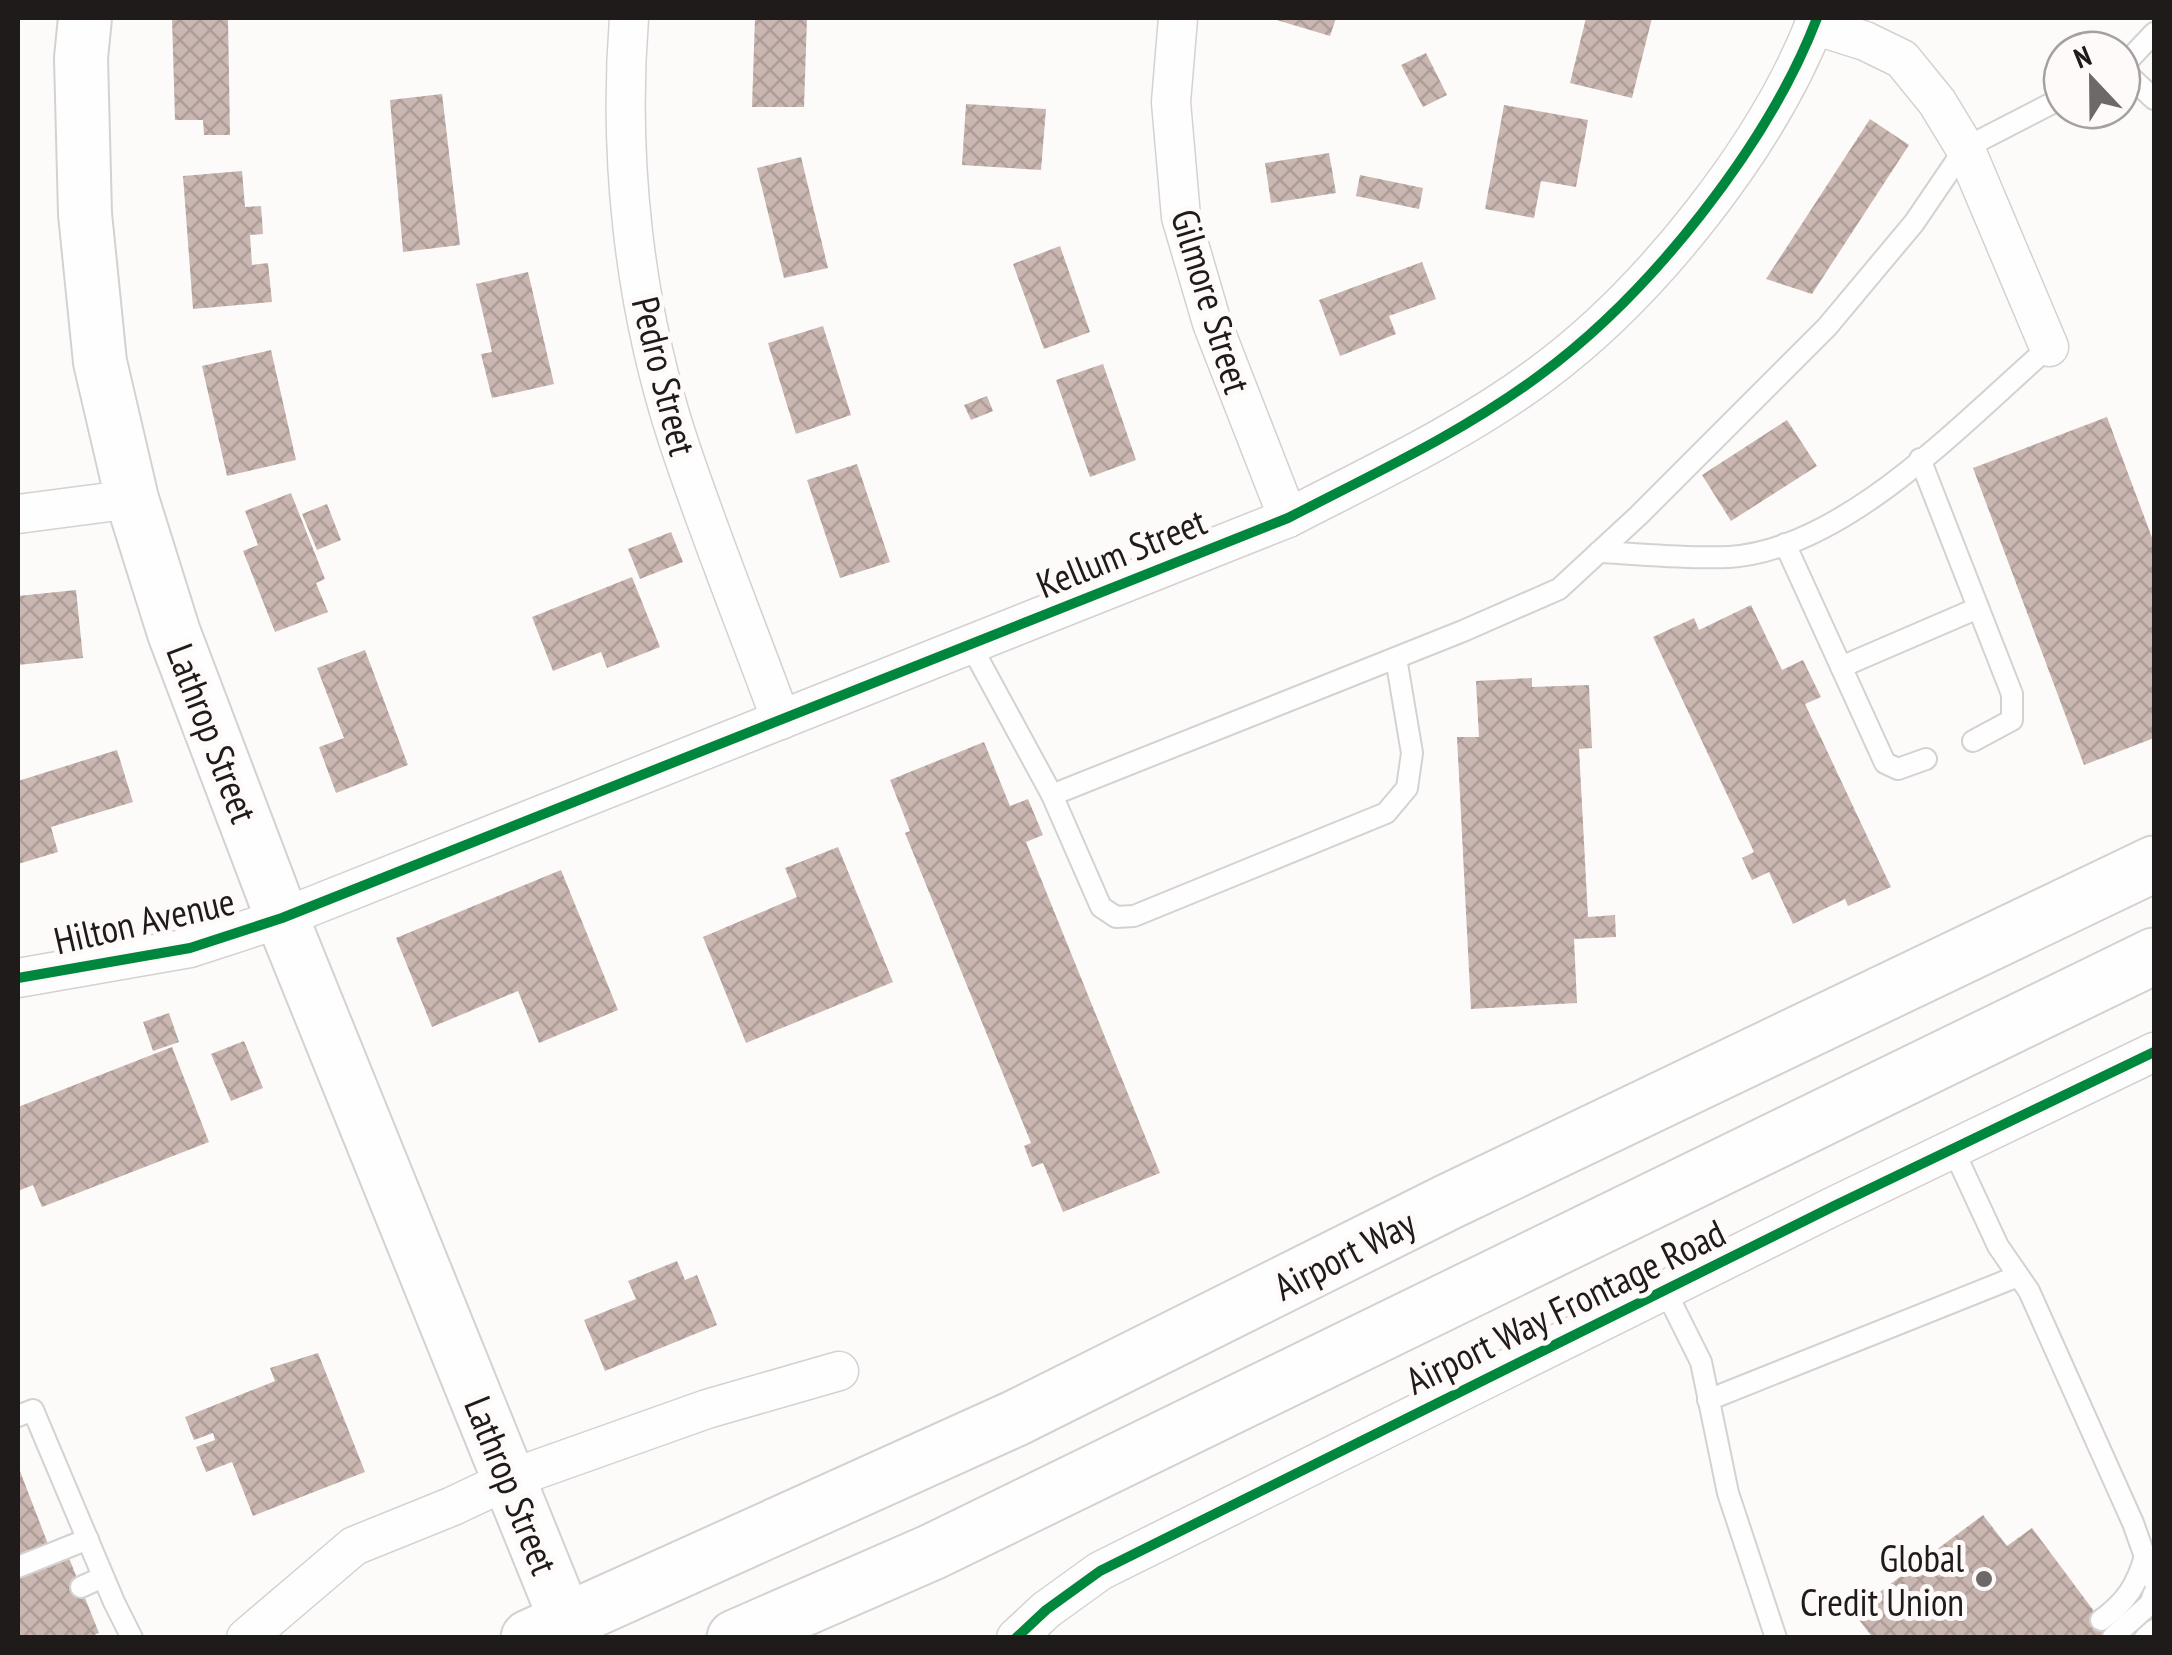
<svg xmlns="http://www.w3.org/2000/svg" width="2172" height="1655" viewBox="0 0 2172 1655" font-family="'PT Sans Narrow',sans-serif">
<style>
.building{fill:url(#building-cross-hatch)}
.lines{fill:none;stroke-linecap:round;stroke-linejoin:round}
.lane-casing{stroke:#d4d2d1;stroke-width:24}
.street-casing{stroke:#d4d2d1;stroke-width:41}
.secondary-casing{stroke:#d4d2d1;stroke-width:56}
.primary-casing{stroke:#d4d2d1;stroke-width:59}
.lane{stroke:#fffefe;stroke-width:20}
.street{stroke:#fffefe;stroke-width:38}
.secondary{stroke:#fffefe;stroke-width:52}
.primary{stroke:#fffefe;stroke-width:55}
.cycleway-casing{stroke:#fefaf9;stroke-width:16}
.cycleway{stroke:#00873e;stroke-width:10}
.poi-dot{fill:#6c6968;stroke:#fefaf9;stroke-width:4}
.labels{text-anchor:middle;dominant-baseline:central;stroke-width:10;stroke-linejoin:round;paint-order:stroke}
.street-label{font-size:38px;fill:#1e1b1a;stroke:#fefaf9}
.poi-label{font-size:38px;fill:#1e1b1a;stroke:#fefaf9;text-anchor:end}
</style>
<defs>
<pattern id="building-cross-hatch" width="8" height="8" patternUnits="userSpaceOnUse" patternTransform="scale(2.5)"><rect width="8" height="8" fill="#cab7b1"/><path d="M0 0l8 8M0 8l8-8" fill="none" stroke="#ad9d98"/></pattern>
</defs>
<rect width="100%" height="100%" fill="#fdfbfa"/>
<!-- building -->
<g class="building">
<polygon points="172,18 228,18 230,135 204,135 203,120 175,120"/>
<polygon points="755,18 807,18 804,107 752,107"/>
<polygon points="1270,18 1336,18 1330,36"/>
<polygon points="1586,18 1652,18 1632,98 1570,83"/>
<polygon points="1426,53 1447,95 1423,107 1401,65"/>
<polygon points="442,94 460,245 403,252 390,100"/>
<polygon points="966,104 1046,109 1041,170 962,165"/>
<polygon points="1504,105 1588,120 1576,187 1541,181 1534,218 1485,209"/>
<polygon points="1870,119 1909,145 1812,294 1766,279"/>
<polygon points="1329,153 1336,193 1271,203 1265,163"/>
<polygon points="801,157 828,268 784,278 757,168"/>
<polygon points="242,171 245,207 261,206 263,234 250,235 252,265 268,263 272,302 193,309 183,176"/>
<polygon points="1360,175 1423,188 1419,209 1356,196"/>
<polygon points="1060,246 1090,332 1044,349 1013,264"/>
<polygon points="1422,262 1436,299 1389,316 1396,334 1340,356 1319,300"/>
<polygon points="528,272 554,384 492,398 481,354 492,352 476,284"/>
<polygon points="823,326 851,415 796,434 768,343"/>
<polygon points="271,350 296,460 227,476 202,366"/>
<polygon points="1103,364 1136,460 1090,477 1056,380"/>
<polygon points="987,396 993,411 971,420 964,405"/>
<polygon points="2107,417 2154,543 2154,738 2084,765 1973,468"/>
<polygon points="1787,420 1817,466 1731,521 1702,475"/>
<polygon points="857,464 890,562 840,578 807,480"/>
<polygon points="291,493 325,579 316,583 328,612 275,632 243,551 258,545 245,511"/>
<polygon points="327,504 341,540 317,550 302,514"/>
<polygon points="671,532 683,562 640,579 628,549"/>
<polygon points="632,577 660,647 607,668 601,652 553,671 532,617"/>
<polygon points="76,590 83,658 18,665 18,596"/>
<polygon points="1751,605 1782,670 1803,660 1821,697 1805,704 1891,887 1848,906 1845,899 1793,924 1769,872 1752,880 1742,858 1754,852 1653,637 1694,618 1699,630"/>
<polygon points="365,650 408,765 336,793 319,747 344,738 317,668"/>
<polygon points="1532,678 1532,687 1589,685 1592,748 1579,749 1588,917 1615,915 1616,937 1574,939 1577,1003 1471,1009 1457,737 1479,737 1476,681"/>
<polygon points="984,742 1010,806 1028,799 1043,835 1026,842 1160,1173 1063,1212 1043,1163 1032,1167 1024,1146 1031,1143 905,833 910,831 890,780"/>
<polygon points="117,750 133,802 51,827 58,852 18,864 18,781"/>
<polygon points="838,847 893,982 746,1043 703,937 797,897 785,868"/>
<polygon points="561,870 618,1010 539,1043 518,991 432,1027 396,938"/>
<polygon points="169,1013 179,1042 153,1051 143,1022"/>
<polygon points="244,1041 263,1088 231,1101 211,1054"/>
<polygon points="172,1047 209,1142 42,1207 33,1185 18,1191 18,1107"/>
<polygon points="677,1261 685,1280 697,1275 717,1325 605,1371 584,1320 636,1299 628,1281"/>
<polygon points="318,1353 365,1472 253,1516 232,1462 206,1472 196,1447 215,1440 213,1433 194,1440 185,1417 275,1381 270,1368"/>
<polygon points="18,1466 48,1544 18,1556"/>
<polygon points="1983,1515 2007,1546 2032,1528 2114,1638 1873,1638 1853,1612"/>
<polygon points="67,1553 99,1633 87,1638 18,1638 18,1572"/>
</g>
<g class="lines">
<defs>
<g id="lane">
<polyline points="2122,67 2154,33"/>
<polyline points="2122,69 2154,99"/>
<polyline points="1920,459 2012,694 2012,720 1973,741"/>
<polyline points="1785,544 1885,763 1898,769 1926,759"/>
<path d="M1599 552C1641 554 1686 559 1729 557 1845 550 1965 420 2049 347"/>
<polyline points="970,644 1052,795 1463,631 1559,589 1638,516 1827,327 1914,223 1965,148 2062,98"/>
<polyline points="1841,667 1978,608"/>
<polyline points="1052,795 1101,907 1116,917 1134,916 1386,813 1407,788 1412,753 1396,658"/>
<polyline points="1953,1149 1998,1246 2029,1291 2133,1523 2154,1582"/>
<polyline points="1665,1290 1701,1362 1728,1493 1776,1638"/>
<polyline points="1708,1400 2018,1276"/>
<polyline points="18,1416 33,1410 114,1602 132,1638"/>
<polyline points="18,1567 88,1539"/>
<polyline points="81,1587 103,1577"/>
<path d="M2101 1620C2126 1602 2137 1585 2145 1556"/>
<polyline points="2113,1637 2150,1604 2154,1593"/>
<polyline points="2145,1638 2154,1630"/>
</g>
<g id="street">
<path d="M629 18C618 158 634 306 678 440 709 534 747 627 781 720"/>
<polyline points="1178,18 1171,102 1181,217 1212,323 1288,518"/>
<polyline points="1814,25 1865,41 1902,59 1937,102 1965,148 2049,347"/>
<polyline points="18,514 132,499"/>
<path d="M18 978 190 948 282 918 1288 518C1373 474 1462 433 1540 375 1650 294 1768 146 1817 18"/>
<polyline points="246,1638 354,1546 453,1506 510,1479 707,1409 839,1371"/>
<polyline points="1016,1638 1046,1610 1100,1571 1834,1206 2154,1052"/>
</g>
<polyline id="secondary" points="85,18 81,58 85,214 100,362 132,499 174,633 282,918 573,1638"/>
<g id="primary">
<polyline points="529,1638 1016,1418 1448,1202 2154,864"/>
<polyline points="735,1638 932,1552 2154,956"/>
</g>
</defs>
<!-- lane casing -->
<use href="#lane" class="lane-casing"/>
<!-- street casing -->
<use href="#street" class="street-casing"/>
<!-- secondary casing -->
<use href="#secondary" class="secondary-casing"/>
<!-- primary casing -->
<use href="#primary" class="primary-casing"/>
<!-- lane -->
<use href="#lane" class="lane"/>
<!-- street -->
<use href="#street" class="street"/>
<!-- secondary -->
<use href="#secondary" class="secondary"/>
<!-- primary -->
<use href="#primary" class="primary"/>
<defs>
<g id="cycleway">
<path d="M18 978 190 948 282 918 1288 518C1373 474 1462 433 1540 375 1650 294 1768 146 1817 18"/>
<polyline points="1016,1638 1046,1610 1100,1571 1834,1206 2154,1052"/>
</g>
</defs>
<!-- cycleway casing -->
<use href="#cycleway" class="cycleway-casing"/>
<!-- cycleway -->
<use href="#cycleway" class="cycleway"/>
</g>
<!-- markers -->
<circle class="poi-dot" cx="1984" cy="1579" r="10"/>
<g class="labels">
<!-- street labels -->
<g class="street-label">
<text transform="translate(1212 301) rotate(73)">Gilmore Street</text>
<text transform="translate(665 376) rotate(76)">Pedro Street</text>
<text transform="translate(1121 552) rotate(-22)">Kellum Street</text>
<text transform="translate(213 733) rotate(69)">Lathrop Street</text>
<text transform="translate(144 920) rotate(-13)">Hilton Avenue</text>
<text transform="translate(1344 1254) rotate(-27)">Airport Way</text>
<text transform="translate(1565 1306) rotate(-26)">Airport Way Frontage Road</text>
<text transform="translate(512 1485) rotate(68)">Lathrop Street</text>
</g>
<!-- poi labels -->
<g class="poi-label">
<text x="1964" y="1557">Global<tspan x="1964" dy="44">Credit Union</tspan></text>
</g>
</g>
<!-- border -->
<rect width="2172" height="1655" fill="none" stroke="#1e1b1a" stroke-width="40"/>
<!-- north arrow -->
<g transform="translate(2092 80) rotate(338)"><circle r="48" fill="#fefaf9" stroke="#a4a1a0" stroke-width="2.5"/>
<path d="M0-8L18 38L0 25L-18 38Z" fill="#6c6968"/>
<text y="-15" font-size="28" font-weight="bold" text-anchor="middle" fill="#1e1b1a">N</text>
</g>
</svg>
